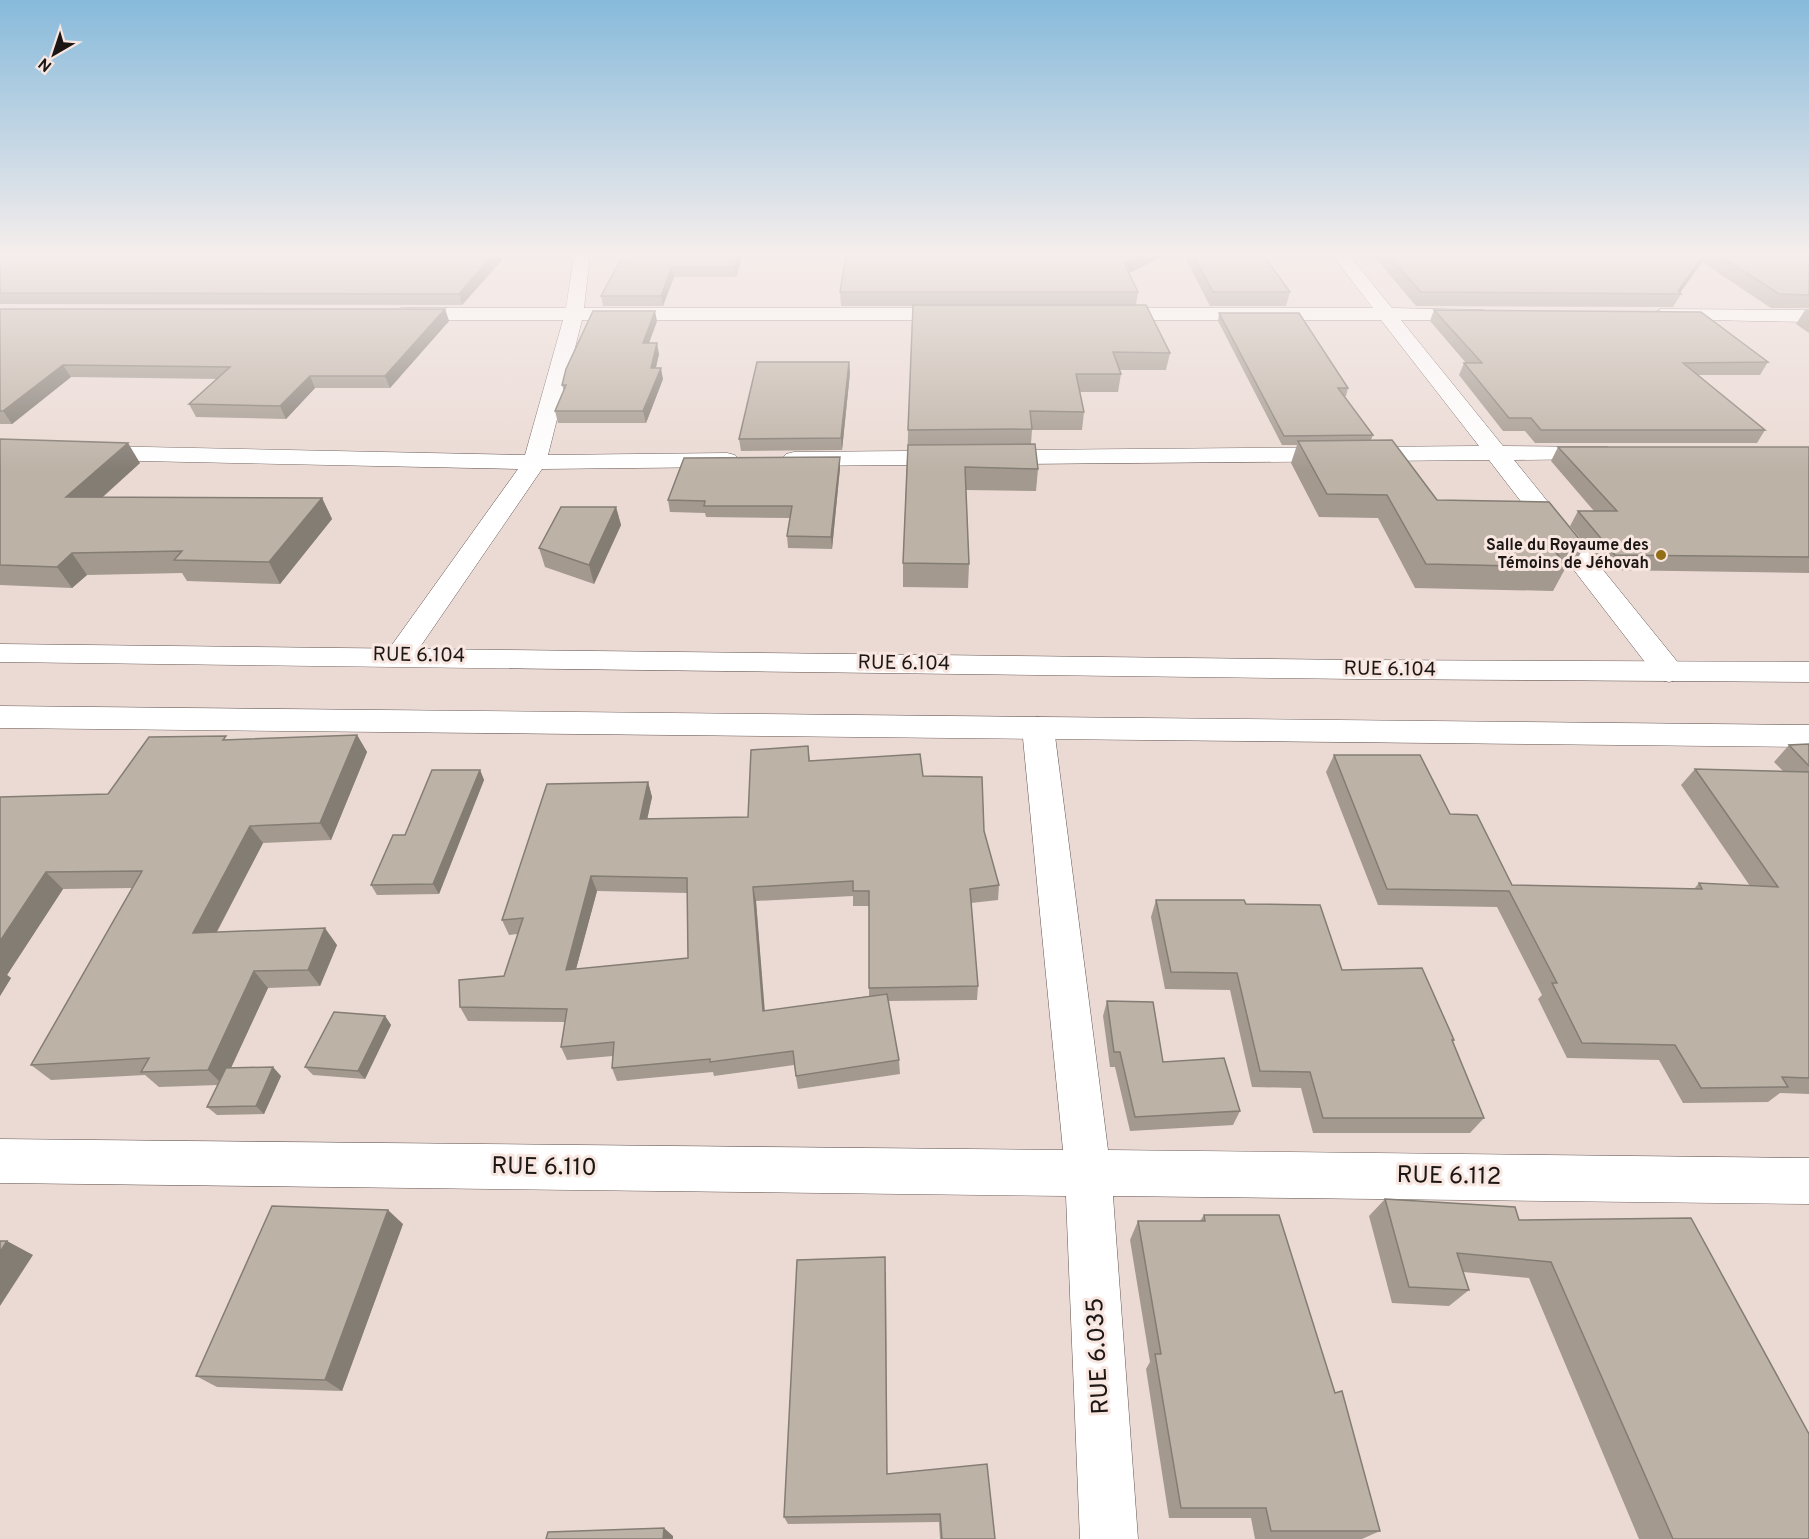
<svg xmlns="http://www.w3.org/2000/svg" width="1809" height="1539" viewBox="0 0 1809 1539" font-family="Overpass,sans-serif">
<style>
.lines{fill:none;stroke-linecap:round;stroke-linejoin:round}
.minor-casing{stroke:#635550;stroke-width:1}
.tertiary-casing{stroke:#635550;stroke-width:1}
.minor{fill:#fff;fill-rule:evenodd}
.tertiary{fill:#fff;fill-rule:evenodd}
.wall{fill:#a3998f;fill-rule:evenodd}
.shaded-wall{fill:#847d74}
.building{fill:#bdb2a6;stroke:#847d74;stroke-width:1.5;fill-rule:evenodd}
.poi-dot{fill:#926e15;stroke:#f8e7e1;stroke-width:2}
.labels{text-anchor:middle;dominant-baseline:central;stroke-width:6;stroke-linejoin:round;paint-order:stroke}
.far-poi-label{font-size:16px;font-weight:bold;fill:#1c1614;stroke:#f8e7e1;text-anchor:end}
.street-label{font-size:20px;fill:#1c1614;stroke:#f8e7e1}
.near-street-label{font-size:24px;fill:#1c1614;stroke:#f8e7e1}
</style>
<rect width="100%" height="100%" fill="#ebdad4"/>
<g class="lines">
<defs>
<g id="minor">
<polygon points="574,255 590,255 584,308 958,308 967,314 958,320 582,320 548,455 727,453 735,455 739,460 735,465 727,467 542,469 409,663 399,665 389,663 384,656 518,469 0,458 0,444 525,455 563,320 401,320 392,314 401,308 566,308"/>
<polygon points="1332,255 1349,255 1392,308 1484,310 1486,314 1484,318 1477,320 1401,320 1503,446 1608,447 1611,452 1608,457 1600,459 1514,460 1680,665 1684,672 1680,679 1669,682 1658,679 1489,460 794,466 786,464 782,459 786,454 794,452 1479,446 1381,320 1106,320 1097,314 1106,308 1373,308"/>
<polygon points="1661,309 1809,310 1809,322 1654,319 1652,315"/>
<polygon points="1038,717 1049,720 1054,728 1108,1150 1809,1158 1809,1204 1113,1196 1138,1539 1080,1539 1066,1196 0,1183 0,1139 1063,1150 1022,728 1027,720"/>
</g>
<g id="tertiary">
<polygon points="0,644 1357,660 1809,662 1809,682 1357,679 0,662"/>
<polygon points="0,706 1809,725 1809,747 0,728"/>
</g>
</defs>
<!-- minor casing -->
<use href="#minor" class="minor-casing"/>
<!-- tertiary casing -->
<use href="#tertiary" class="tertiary-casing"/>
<!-- minor -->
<use href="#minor" class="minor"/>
<!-- tertiary -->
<use href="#tertiary" class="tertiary"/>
</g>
<!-- wall -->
<g class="wall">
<polygon points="0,255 501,255 502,260 462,305 0,304"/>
<polygon points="631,255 743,255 736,277 674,277 663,306 603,306 601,296 628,261"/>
<polygon points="846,255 1165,255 1129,273 1138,292 1136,305 1170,353 1166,370 1119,370 1121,374 1118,392 1080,392 1084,412 1082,430 1032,430 1031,444 1038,469 1036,491 966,490 969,564 968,588 903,587 903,563 913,306 841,306 840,292"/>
<polygon points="1184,255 1263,255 1290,292 1286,306 1210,306"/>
<polygon points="1373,255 1809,255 1809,308 1771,308 1702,262 1680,293 1681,294 1673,307 1416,306"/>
<polygon points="0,309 445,309 449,321 390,388 315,388 286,419 196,417 189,404 217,379 71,377 12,424 0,424"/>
<polygon points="1434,310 1768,362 1760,375 1698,375 1765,430 1757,443 1535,443 1525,431 1503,431 1459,375 1464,363 1466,363 1430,321"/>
<polygon points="1805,310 1809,310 1809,333 1796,324"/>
<polygon points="1219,313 1348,388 1346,396 1344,396 1373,435 1371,440 1437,500 1585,546 1571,569 1565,569 1553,591 1415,588 1378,518 1319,517 1291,463 1297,445 1282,445 1218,321"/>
<polygon points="657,321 649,343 659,354 656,368 663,379 646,423 558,423 555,411 564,391 562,385"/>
<polygon points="849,362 850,373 842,450 741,451 739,439"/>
<polygon points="0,439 140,463 103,497 322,498 332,519 280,584 187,581 182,573 87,575 72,588 0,585"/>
<polygon points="1558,447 1809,447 1809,573 1606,570 1570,526 1578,511 1594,511 1551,461"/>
<polygon points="840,468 832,549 788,548 787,536 790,518 706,517 705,513 670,512 668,500"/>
<polygon points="616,507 621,525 594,584 545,567 539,548"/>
<polygon points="357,735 367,752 331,840 263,843 217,932 337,945 320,986 268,988 231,1068 281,1076 264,1114 217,1115 207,1107 218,1085 159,1087 145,1075 51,1080 31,1065 133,888 63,889 7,975 11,978 0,996 0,797 108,794 229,740"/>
<polygon points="1809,744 1809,1094 1780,1093 1768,1102 1683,1103 1659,1060 1567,1058 1538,999 1542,995 1497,907 1378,905 1326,772 1334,755 1450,814 1512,885 1694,889 1699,883 1750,886 1681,785 1695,769 1783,771 1774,762 1789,745"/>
<path d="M808 746 810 761 923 776 984 831 999 885 998 900 971 903 978 986 977 1000 888 1001 899 1060 900 1074 798 1089 794 1065 714 1076 713 1072 617 1081 612 1068 613 1056 567 1060 561 1047 565 1022 468 1021 460 1007 504 976 518 934 509 935 502 920 648 782 652 797 647 819 748 817ZM597 891 687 893 688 958 576 969ZM853 896V906H869V996L764 1011 756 901Z"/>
<polygon points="480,770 484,780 439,894 377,895 371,885 405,835"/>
<polygon points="1156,900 1246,904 1342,970 1454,1040 1452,1042 1484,1118 1470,1133 1313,1133 1301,1088 1252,1087 1230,990 1165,989 1151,917"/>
<polygon points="1107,1001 1163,1062 1240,1111 1233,1125 1130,1131 1115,1067 1110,1067 1103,1016"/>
<polygon points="385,1016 391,1025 365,1079 313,1075 305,1067"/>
<polygon points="1385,1199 1519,1220 1809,1539 1639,1539 1529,1278 1463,1272 1469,1290 1449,1306 1392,1303 1369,1216"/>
<polygon points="1204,1215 1335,1393 1380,1531 1362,1539 1255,1539 1251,1518 1169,1518 1146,1369 1150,1362 1130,1240 1138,1221 1200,1221"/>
<polygon points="403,1224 342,1391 217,1387 196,1376"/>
<polygon points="886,1271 887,1474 995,1539 940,1539 939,1522 788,1524 784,1517"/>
</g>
<!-- shaded-wall -->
<g class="shaded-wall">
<polygon points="493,255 501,255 502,260 462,305 459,294"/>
<polygon points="738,255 743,255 736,277 734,267"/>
<polygon points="1140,255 1165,255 1122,277 1124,263"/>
<polygon points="1704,255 1705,255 1702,262 1679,294 1677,294"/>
<polygon points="672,267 674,277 663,306 661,296"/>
<polygon points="445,309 449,321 390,388 385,376"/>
<polygon points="655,311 657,321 645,354 643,343"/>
<polygon points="657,343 659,354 653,379 651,368"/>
<polygon points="849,362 850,373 842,450 841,438"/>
<polygon points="63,365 71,377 12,424 3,411"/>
<polygon points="661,368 663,379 646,423 643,411"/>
<polygon points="310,376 315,388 286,419 280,406"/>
<polygon points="128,443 140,463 80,517 66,497"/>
<polygon points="840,457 840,468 832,549 831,537"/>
<polygon points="322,498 332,519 280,584 269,562"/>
<polygon points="616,507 621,525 594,584 589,565"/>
<polygon points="72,553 87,575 72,588 57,567"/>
<polygon points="357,735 367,752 331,840 320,823"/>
<polygon points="480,770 484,780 439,894 433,884"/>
<polygon points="648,782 652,797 644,834 640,819"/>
<polygon points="250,826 263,843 207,950 193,933"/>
<polygon points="46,872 63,889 7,975 11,978 0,996 0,941"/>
<polygon points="591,876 597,891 572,984 566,970"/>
<polygon points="753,887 756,901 766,1025 763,1011"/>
<polygon points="325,928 337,945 320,986 308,970"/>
<polygon points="254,971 268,988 223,1085 208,1070"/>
<polygon points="385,1016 391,1025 365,1079 358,1071"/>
<polygon points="273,1067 281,1076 264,1114 256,1106"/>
<polygon points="388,1210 403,1224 342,1391 325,1380"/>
<polygon points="7,1241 33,1255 0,1306 0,1252"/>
<polygon points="664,1528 673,1536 673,1539 663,1539"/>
</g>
<!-- building -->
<g class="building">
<polygon points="0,255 493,255 459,294 0,293"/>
<polygon points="631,255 738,255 734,267 672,267 661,296 601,296 620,261 628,261"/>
<polygon points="846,255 1140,255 1124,263 1138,292 840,292"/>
<polygon points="1193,255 1263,255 1290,292 1213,292"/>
<polygon points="1388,255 1704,255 1678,291 1681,294 1421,292"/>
<polygon points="1719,255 1809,255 1809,295 1779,294"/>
<polygon points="913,305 1146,305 1170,353 1113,352 1121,374 1076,374 1084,412 1030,411 1032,429 908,430"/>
<polygon points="0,309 445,309 385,376 310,376 280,406 189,404 230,367 63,365 3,411 0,411"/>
<polygon points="1434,310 1701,312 1768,362 1683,363 1765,430 1541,430 1531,418 1509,418 1464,363 1482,363"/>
<polygon points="593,311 655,311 643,343 657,343 651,368 661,368 643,411 555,411 566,385 562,385 566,369"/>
<polygon points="1219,313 1299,313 1348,388 1338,388 1373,435 1284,436"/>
<polygon points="757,362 849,362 841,438 739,439"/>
<polygon points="0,439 128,443 66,497 322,498 269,562 174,560 182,551 72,553 57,567 0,565"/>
<polygon points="1392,440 1437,500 1549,502 1585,546 1551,545 1566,567 1426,564 1387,495 1327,494 1298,441"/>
<polygon points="1035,444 1038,469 965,467 969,564 903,563 908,445"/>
<polygon points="1558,447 1809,447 1809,557 1615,555 1578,511 1617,511"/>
<polygon points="840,457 831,537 787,536 792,506 704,506 705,501 668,500 684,458"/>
<polygon points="561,507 616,507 589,565 539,548"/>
<polygon points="357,735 320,823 250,826 193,933 325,928 308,970 254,971 208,1070 141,1072 149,1058 31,1065 142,871 46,872 0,941 0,797 108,794 149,737 226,736 223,740"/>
<polygon points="1809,744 1809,766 1789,745"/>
<path d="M808 746 809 761 920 754 923 776 982 777 984 831 999 885 970 889 978 986 869 988V891H853V881L753 887 763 1011 887 994 899 1060 796 1076 793 1051 710 1062V1059L612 1068 614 1042 561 1047 567 1009 460 1007 459 980 504 976 523 918 502 920 547 784 648 782 640 819 748 817 751 750ZM591 876 687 878 688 958 566 970Z"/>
<polygon points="1334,755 1420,755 1450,814 1477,815 1512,885 1702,889 1699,883 1778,887 1695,769 1809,772 1809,1078 1782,1077 1788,1087 1701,1088 1675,1045 1582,1043 1552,983 1557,983 1509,891 1387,889"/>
<polygon points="432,770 480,770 433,884 371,885 393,835 405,835"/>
<polygon points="1156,900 1244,900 1246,904 1320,905 1342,970 1422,968 1454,1040 1452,1040 1484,1118 1323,1118 1310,1072 1260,1071 1237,973 1171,972"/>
<polygon points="1107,1001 1153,1002 1163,1062 1224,1058 1240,1111 1135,1117 1120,1052 1114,1052"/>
<polygon points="334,1012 385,1016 358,1071 305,1067"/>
<polygon points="273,1067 256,1106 207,1107 226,1068"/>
<polygon points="1385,1199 1515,1207 1519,1220 1691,1218 1809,1434 1809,1539 1673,1539 1551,1262 1457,1253 1469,1290 1409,1287"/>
<polygon points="272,1206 388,1210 325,1380 196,1376"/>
<polygon points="1204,1215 1279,1215 1335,1393 1342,1391 1380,1531 1271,1531 1266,1508 1181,1508 1155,1354 1161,1354 1138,1221 1205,1221"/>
<polygon points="0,1241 7,1241 0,1252"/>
<polygon points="885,1257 887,1474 987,1464 995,1539 942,1539 940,1514 784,1517 797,1260"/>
<polygon points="664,1528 663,1539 546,1539 548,1532"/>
</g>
<!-- sky -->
<linearGradient id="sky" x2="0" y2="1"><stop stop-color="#87badb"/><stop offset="0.54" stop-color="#f6eeec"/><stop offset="1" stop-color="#f6eeec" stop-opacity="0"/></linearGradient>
<rect width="1809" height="471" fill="url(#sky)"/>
<!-- markers -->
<circle class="poi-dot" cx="1661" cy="555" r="6"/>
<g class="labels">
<!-- far-poi labels -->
<g class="far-poi-label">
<text x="1649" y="546">Salle du Royaume des<tspan x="1649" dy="18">Témoins de Jéhovah</tspan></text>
</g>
<!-- street labels -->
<g class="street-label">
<text transform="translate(419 656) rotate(1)">RUE 6.104</text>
<text transform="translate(904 664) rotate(1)">RUE 6.104</text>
<text transform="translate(1390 670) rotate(1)">RUE 6.104</text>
</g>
<!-- near-street labels -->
<g class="near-street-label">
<text transform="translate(544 1168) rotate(1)">RUE 6.110</text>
<text transform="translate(1449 1177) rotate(1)">RUE 6.112</text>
<text transform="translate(1099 1356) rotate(-93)">RUE 6.035</text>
</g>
</g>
<!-- north arrow -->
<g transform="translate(54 54) rotate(219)" stroke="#f8e7e1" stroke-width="4.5" paint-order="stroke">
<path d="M0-4.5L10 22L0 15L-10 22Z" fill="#1c1614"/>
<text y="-9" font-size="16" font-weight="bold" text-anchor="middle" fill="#1c1614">N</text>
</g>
</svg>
